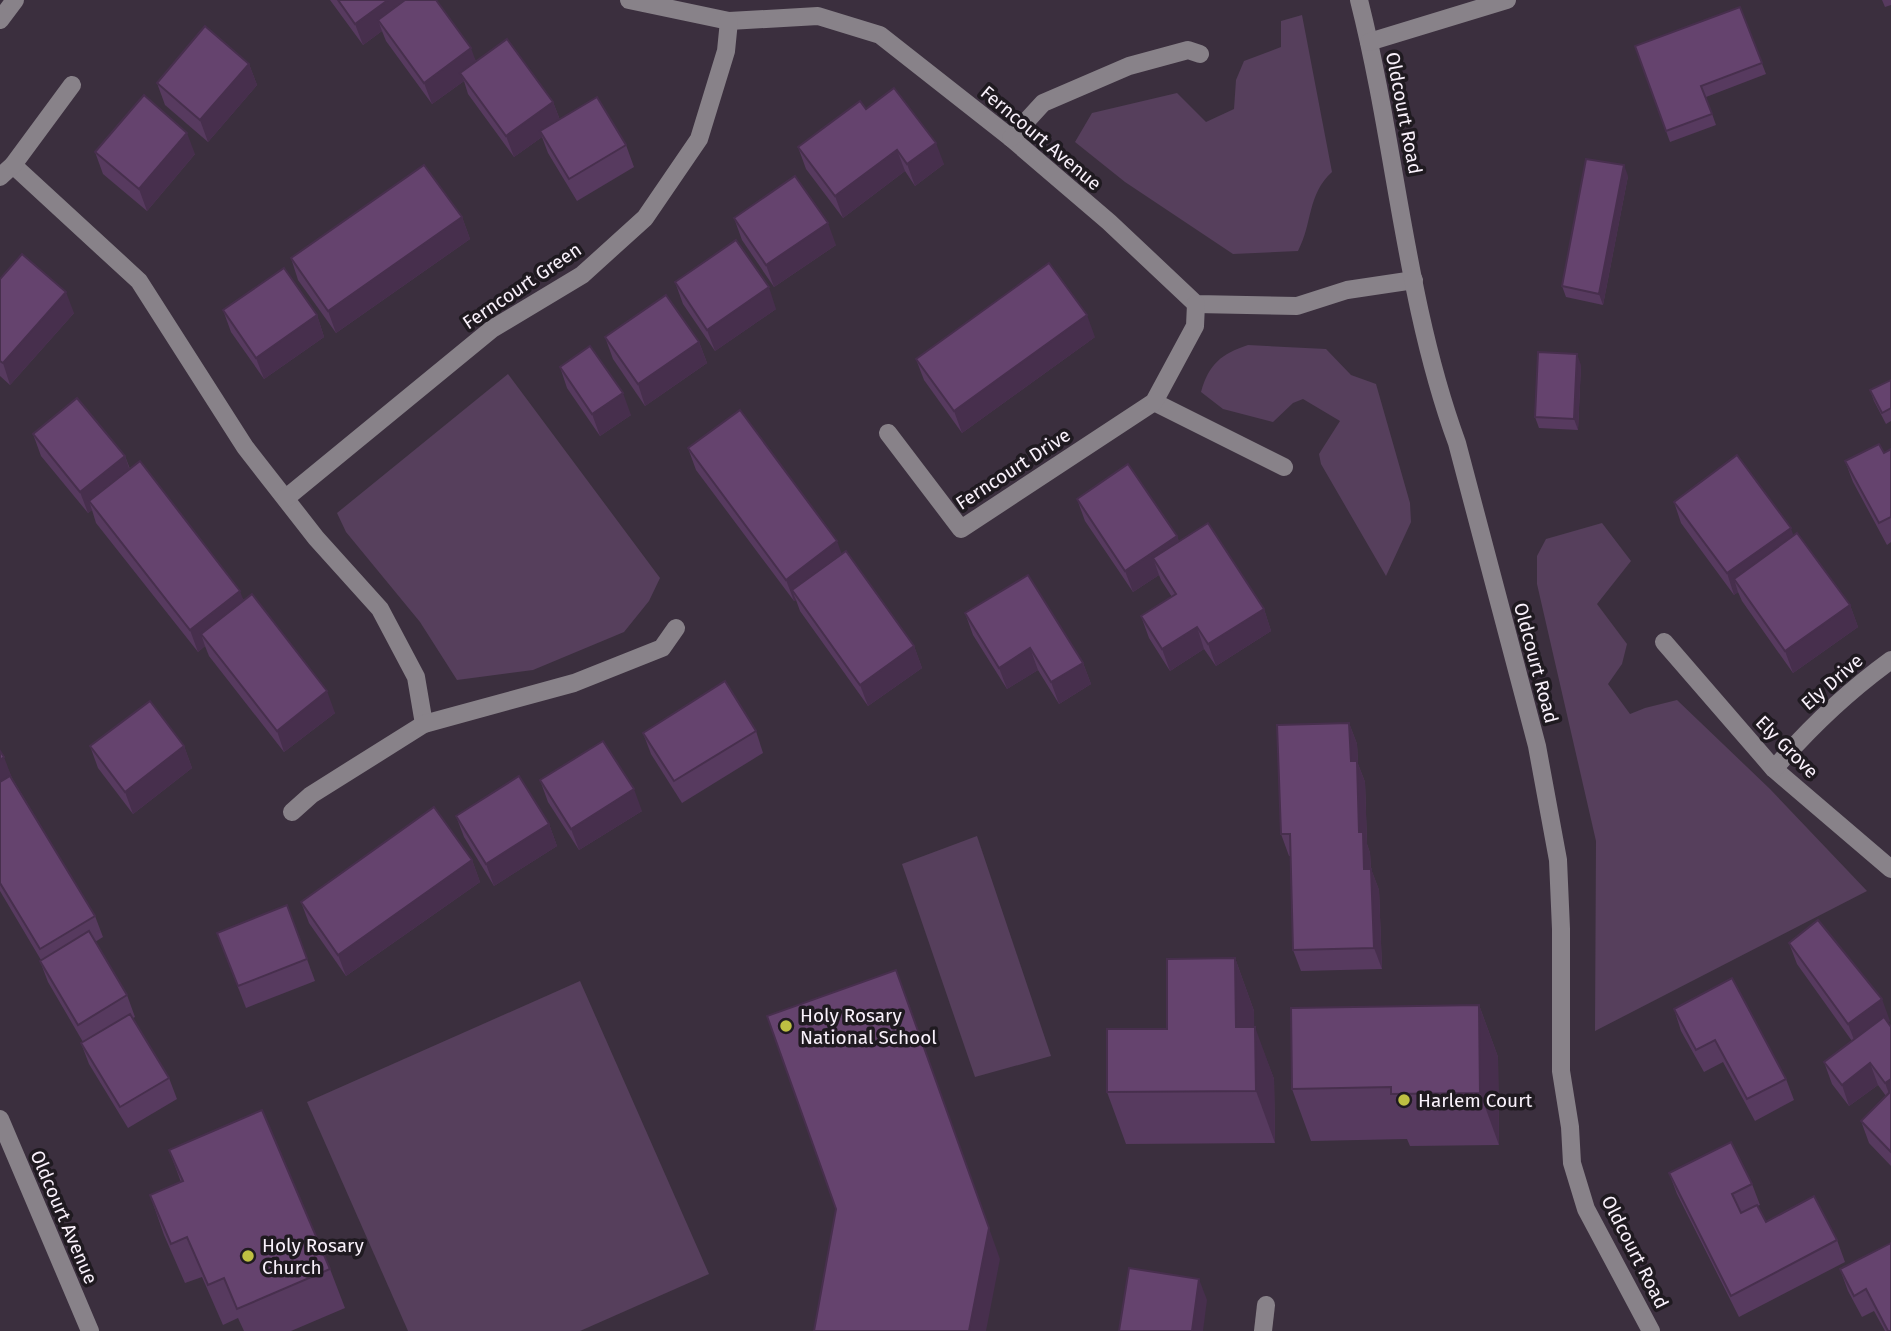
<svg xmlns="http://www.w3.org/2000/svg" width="1891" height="1331" viewBox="0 0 1891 1331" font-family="'Fira Sans',sans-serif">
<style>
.green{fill:#563f5c}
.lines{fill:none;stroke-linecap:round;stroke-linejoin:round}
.minor{stroke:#888289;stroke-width:18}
.wall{fill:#573a5f}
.shaded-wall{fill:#472f4d}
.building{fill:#65436e;stroke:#472f4d;stroke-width:2}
.poi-dot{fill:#bebf42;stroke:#1f1a20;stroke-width:2.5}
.labels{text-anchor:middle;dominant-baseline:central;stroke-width:7;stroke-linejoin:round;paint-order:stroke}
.street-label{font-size:19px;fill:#f9f1fb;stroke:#1f1a20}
.poi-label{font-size:19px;fill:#f9f1fb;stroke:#1f1a20;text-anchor:start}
</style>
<rect width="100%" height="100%" fill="#3b2f3e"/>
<!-- green -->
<g class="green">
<path d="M1302 15 1332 172C1307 195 1313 222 1298 251L1233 254 1125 182 1075 142 1092 113 1177 93 1206 122 1234 109 1236 80 1244 61 1281 47V21Z"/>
<path d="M1248 345 1326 349 1351 375 1376 384 1410 503 1411 522 1386 576 1321 464 1319 454 1340 421 1303 399 1293 403 1273 422 1223 409 1201 392C1209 364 1221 354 1248 345Z"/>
<polygon points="508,374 660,578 649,601 624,632 533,670 457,680 420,622 346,532 337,513"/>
<polygon points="1602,523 1631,561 1597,604 1627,644 1622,664 1608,684 1630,714 1645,708 1677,700 1770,789 1867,891 1595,1031 1596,841 1537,584 1537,556 1546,539"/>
<polygon points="977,836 1051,1056 975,1077 902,864"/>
<polygon points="580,981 709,1274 580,1331 408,1331 307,1102"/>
</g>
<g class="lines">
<!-- minor -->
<g class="minor">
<polyline points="629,0 729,21 818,16 880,35 1011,138 1109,222 1196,304 1297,306 1347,290 1414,280"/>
<path d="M1359 0C1396 146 1405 301 1457 443L1537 746 1558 860 1561 929V1071L1570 1127 1572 1163 1586 1209 1651 1331"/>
<polyline points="0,20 15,0"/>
<polyline points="1369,42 1507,0"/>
<polyline points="1011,138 1043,103 1129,66 1188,50 1200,54"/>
<polyline points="13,165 139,281 245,447 316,538 380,609 416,677 424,724"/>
<polyline points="0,177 13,165 72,85"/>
<polyline points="1154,402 1284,467"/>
<polyline points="888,433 961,529 1154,402 1195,326 1196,304"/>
<polyline points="286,498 492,329 582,275 645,218 699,139 726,51 729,21"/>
<polyline points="1664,642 1774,769 1891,869"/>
<path d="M1774 769C1809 728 1847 692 1891 660"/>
<polyline points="292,812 311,795 424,724 574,683 662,648 676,628"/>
<polyline points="0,1119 90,1331"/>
<polyline points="1263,1331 1266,1305"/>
</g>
</g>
<!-- wall -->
<g class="wall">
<polygon points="330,0 436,0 476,61 553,102 560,120 626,145 634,167 577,201 548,153 542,137 514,157 468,94 464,81 432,104 386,41 382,31 363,45"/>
<polygon points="1882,0 1891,0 1891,5 1885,7"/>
<polygon points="1740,7 1766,74 1706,97 1716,125 1670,142 1635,46"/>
<polygon points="249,64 257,85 208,142 165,105 157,83"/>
<polygon points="866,109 944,164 915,186 905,171 843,218 806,169 798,147"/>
<polygon points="95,152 195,154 147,211 103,174"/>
<polygon points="1628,176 1603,305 1566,297 1562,286"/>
<polygon points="462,217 470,239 336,333 298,280 291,258"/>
<polygon points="734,218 836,245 774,287 742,240"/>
<polygon points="0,279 74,313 10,385 0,376"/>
<polygon points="675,282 776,309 715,351 683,304"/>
<polygon points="223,310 317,315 324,337 264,379 231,332"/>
<polygon points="605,337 699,342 707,363 645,406 613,359"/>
<polygon points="1095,337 962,433 924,380 916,359"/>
<polygon points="1581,365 1578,430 1539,428 1535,417"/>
<polygon points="560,367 631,415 600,436 567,388"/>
<polygon points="1891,380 1891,421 1886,424 1874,401 1870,390"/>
<polygon points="33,434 125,456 130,469 244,600 335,713 284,752 209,656 205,646 198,652 96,523 92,510 88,513 41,456"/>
<polygon points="688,448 842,554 914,646 922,668 868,706 800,611 796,600 794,601 696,470"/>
<polygon points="1891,449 1891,542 1887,545 1853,482 1845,461 1884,453"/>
<polygon points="1077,499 1177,536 1179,542 1264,609 1271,631 1216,666 1204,649 1170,671 1149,638 1141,616 1172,597 1161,580 1159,575 1133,592 1085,521"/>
<polygon points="1674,502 1793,535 1850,605 1858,627 1793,673 1742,601 1738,592 1734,595 1681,523"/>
<polygon points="965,613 1083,663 1091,684 1059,704 1038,670 1007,689 973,635"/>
<polygon points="1349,723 1357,744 1358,764 1365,782 1367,844 1370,853 1371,869 1379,890 1382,969 1301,971 1293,950 1290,856 1289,856 1281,834"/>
<polygon points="756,731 763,753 682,803 651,754 643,733"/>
<polygon points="90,746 184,746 192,768 133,814 98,768"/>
<polygon points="0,751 12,778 95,916 103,937 95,942 127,995 135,1017 133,1018 169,1078 177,1099 128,1128 89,1064 81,1043 83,1042 48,982 40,961 41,960 0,891"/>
<polygon points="540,780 642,811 579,850 548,802"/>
<polygon points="456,816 549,824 557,846 494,886 464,837"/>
<polygon points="472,860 480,882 346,976 309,923 301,902"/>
<polygon points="287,905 315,981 246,1008 217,933"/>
<polygon points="1789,943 1890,1021 1888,1022 1891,1027 1891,1166 1869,1143 1861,1121 1886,1096 1878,1085 1849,1106 1832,1084 1824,1062 1852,1041 1797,964"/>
<polygon points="1235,958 1254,1011 1254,1027 1274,1079 1275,1143 1126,1144 1107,1092"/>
<polygon points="1479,1005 1498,1057 1499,1145 1410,1146 1407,1139 1311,1141 1292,1089"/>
<polygon points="1674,1009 1786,1079 1794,1100 1755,1121 1723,1062 1704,1072 1681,1031"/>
<polygon points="169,1150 330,1269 345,1308 291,1331 244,1331 238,1318 223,1325 202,1277 185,1283 164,1235 150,1195 181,1182"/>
<polygon points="1669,1173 1752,1184 1760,1205 1757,1206 1766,1222 1837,1240 1845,1262 1739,1317 1677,1194"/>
<polygon points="1891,1243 1891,1331 1885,1331 1874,1311 1862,1317 1848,1291 1840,1269"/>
</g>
<!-- shaded-wall -->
<g class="shaded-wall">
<polygon points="388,0 406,0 378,20 382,31 363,45 355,24"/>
<polygon points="471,48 479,70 460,73 464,81 432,104 424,83"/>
<polygon points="249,64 257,85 208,142 200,120"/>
<polygon points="553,102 561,123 540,131 542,137 514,157 506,136"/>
<polygon points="187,133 195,154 147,211 139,189"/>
<polygon points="936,143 944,164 915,186 907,164"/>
<polygon points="897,150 905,171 843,218 835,196"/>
<polygon points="1624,165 1628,176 1603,305 1599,294"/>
<polygon points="462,217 470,239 336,333 328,311"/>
<polygon points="828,223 836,245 774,287 766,265"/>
<polygon points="769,287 776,309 715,351 707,330"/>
<polygon points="66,292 74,313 10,385 3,363"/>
<polygon points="317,315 324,337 264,379 256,358"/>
<polygon points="1087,315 1095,337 962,433 954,411"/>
<polygon points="699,342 707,363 645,406 638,384"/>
<polygon points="1577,354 1581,365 1578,430 1574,419"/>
<polygon points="623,393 631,415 600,436 592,414"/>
<polygon points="125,456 132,477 89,501 92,510 88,513 80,492"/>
<polygon points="1791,528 1798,549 1734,579 1738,592 1734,595 1727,573"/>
<polygon points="1177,536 1185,557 1153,558 1159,575 1133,592 1125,571"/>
<polygon points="837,541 845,563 792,590 796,600 794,601 786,580"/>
<polygon points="240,591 248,612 201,634 205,646 198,652 190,630"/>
<polygon points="1850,605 1858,627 1793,673 1785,651"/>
<polygon points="1264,609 1271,631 1216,666 1208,644"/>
<polygon points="1197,627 1204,649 1170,671 1162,649"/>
<polygon points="914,646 922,668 868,706 860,685"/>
<polygon points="1030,648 1038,670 1007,689 999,668"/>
<polygon points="1083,663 1091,684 1059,704 1051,682"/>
<polygon points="327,691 335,713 284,752 277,731"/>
<polygon points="1349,723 1357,744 1358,764 1365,782 1367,844 1370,853 1372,891 1364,869 1351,761"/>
<polygon points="184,746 192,768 133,814 125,792"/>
<polygon points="4,757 12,778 0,787 0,760"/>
<polygon points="634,789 642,811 579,850 571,829"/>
<polygon points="549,824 557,846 494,886 486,864"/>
<polygon points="472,860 480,882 346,976 338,955"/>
<polygon points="1371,869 1379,890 1382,969 1374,948"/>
<polygon points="1235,958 1254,1011 1255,1079 1236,1027"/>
<polygon points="1882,999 1890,1021 1856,1045 1848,1024"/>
<polygon points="908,1001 1000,1259 986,1331 969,1331"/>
<polygon points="1479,1005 1498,1057 1499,1145 1480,1093"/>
<polygon points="1255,1027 1274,1079 1275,1143 1256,1091"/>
<polygon points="1870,1063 1878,1085 1849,1106 1842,1085"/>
<polygon points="1891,1079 1891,1099 1885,1083"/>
<polygon points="1199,1279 1207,1300 1203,1331 1192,1331"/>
</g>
<!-- building -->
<g class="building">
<polygon points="338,0 388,0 355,24"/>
<polygon points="405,0 436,0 471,48 424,83 378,20"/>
<polygon points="1740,7 1762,63 1701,86 1712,114 1666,131 1635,46"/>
<polygon points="205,26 249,64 200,120 157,83"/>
<polygon points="507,39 553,102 506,136 460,73"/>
<polygon points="894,88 936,143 907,164 897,150 835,196 798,147 860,101 866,109"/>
<polygon points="144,95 187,133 139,189 95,152"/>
<polygon points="597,97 626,145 569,179 540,131"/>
<polygon points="1586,159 1624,165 1599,294 1562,286"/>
<polygon points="424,165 462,217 328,311 291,258"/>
<polygon points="795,176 828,223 766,265 734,218"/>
<polygon points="736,240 769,287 707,330 675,282"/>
<polygon points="22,254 66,292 3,363 0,361 0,279"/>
<polygon points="1049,263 1087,315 954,411 916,359"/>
<polygon points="284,268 317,315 256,358 223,310"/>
<polygon points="666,295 699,342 638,384 605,337"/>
<polygon points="590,346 623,393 592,414 560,367"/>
<polygon points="1538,352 1577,354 1574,419 1535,417"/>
<polygon points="1891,380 1891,408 1882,413 1870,390"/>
<polygon points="77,398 125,456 80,492 33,434"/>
<polygon points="740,410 837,541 786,580 688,448"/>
<polygon points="1879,444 1884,453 1891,449 1891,517 1879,523 1845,461"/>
<polygon points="1737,455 1791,528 1727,573 1674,502"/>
<polygon points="140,461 240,591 190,630 89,501"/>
<polygon points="1128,464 1177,536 1125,571 1077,499"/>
<polygon points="1208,523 1264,609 1208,644 1197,627 1162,649 1141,616 1176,594 1153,558"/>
<polygon points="1797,533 1850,605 1785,651 1734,579"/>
<polygon points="846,551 914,646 860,685 792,590"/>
<polygon points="1028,575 1083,663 1051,682 1030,648 999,668 965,613"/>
<polygon points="252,594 327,691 277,731 201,634"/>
<polygon points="725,681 756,731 674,781 643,733"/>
<polygon points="150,701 184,746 125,792 90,746"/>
<polygon points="1349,723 1351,761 1357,761 1359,832 1363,832 1364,869 1371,869 1374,948 1293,950 1290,834 1281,834 1277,725"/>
<polygon points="603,741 634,789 571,829 540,780"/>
<polygon points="0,751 4,757 0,760"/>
<polygon points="10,776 95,916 40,949 0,883 0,782"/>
<polygon points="519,776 549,824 486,864 456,816"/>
<polygon points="434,807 472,860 338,955 301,902"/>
<polygon points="287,905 307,959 238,986 217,933"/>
<polygon points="1818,920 1882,999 1848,1024 1789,943"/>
<polygon points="89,931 127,995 78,1025 40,961"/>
<polygon points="1235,958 1236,1027 1255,1027 1256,1091 1107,1092 1107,1029 1167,1029 1167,959"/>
<polygon points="896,970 989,1228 969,1331 814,1331 836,1209 767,1016"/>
<polygon points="1732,978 1786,1079 1747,1099 1715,1040 1696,1050 1674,1009"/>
<polygon points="1479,1005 1480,1093 1391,1094 1391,1087 1292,1089 1291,1008"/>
<polygon points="130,1014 169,1078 120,1107 81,1043"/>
<polygon points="1884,1017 1891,1027 1891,1079 1885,1083 1870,1063 1842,1085 1824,1062"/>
<polygon points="1891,1091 1891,1152 1861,1121"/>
<polygon points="262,1110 330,1269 237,1309 224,1278 208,1285 187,1237 171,1244 150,1195 183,1181 169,1150"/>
<polygon points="1731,1142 1752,1184 1732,1194 1741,1213 1757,1205 1766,1222 1814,1196 1837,1240 1731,1296 1669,1173"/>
<polygon points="1891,1243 1891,1331 1888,1331 1866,1289 1854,1296 1840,1269"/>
<polygon points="1129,1268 1199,1279 1192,1331 1119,1331"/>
</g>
<!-- markers -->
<g class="poi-dot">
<circle cx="786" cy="1026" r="7"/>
<circle cx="1404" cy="1100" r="7"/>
<circle cx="248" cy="1256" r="7"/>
</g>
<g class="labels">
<!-- street labels -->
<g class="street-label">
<text transform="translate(1404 113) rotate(79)">Oldcourt Road</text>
<text transform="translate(1041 138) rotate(40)">Ferncourt Avenue</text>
<text transform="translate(522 286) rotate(-34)">Ferncourt Green</text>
<text transform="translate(1013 469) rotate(-33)">Ferncourt Drive</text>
<text transform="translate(1536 663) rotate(75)">Oldcourt Road</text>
<text transform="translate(1832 682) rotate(-41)">Ely Drive</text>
<text transform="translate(1787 747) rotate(45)">Ely Grove</text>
<text transform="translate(64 1217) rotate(67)">Oldcourt Avenue</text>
<text transform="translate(1635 1252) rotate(63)">Oldcourt Road</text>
</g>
<!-- poi labels -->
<g class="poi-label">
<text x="800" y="1015">Holy Rosary<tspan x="800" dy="22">National School</tspan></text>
<text x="1418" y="1100">Harlem Court</text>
<text x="262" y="1245">Holy Rosary<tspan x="262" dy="22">Church</tspan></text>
</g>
</g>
</svg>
